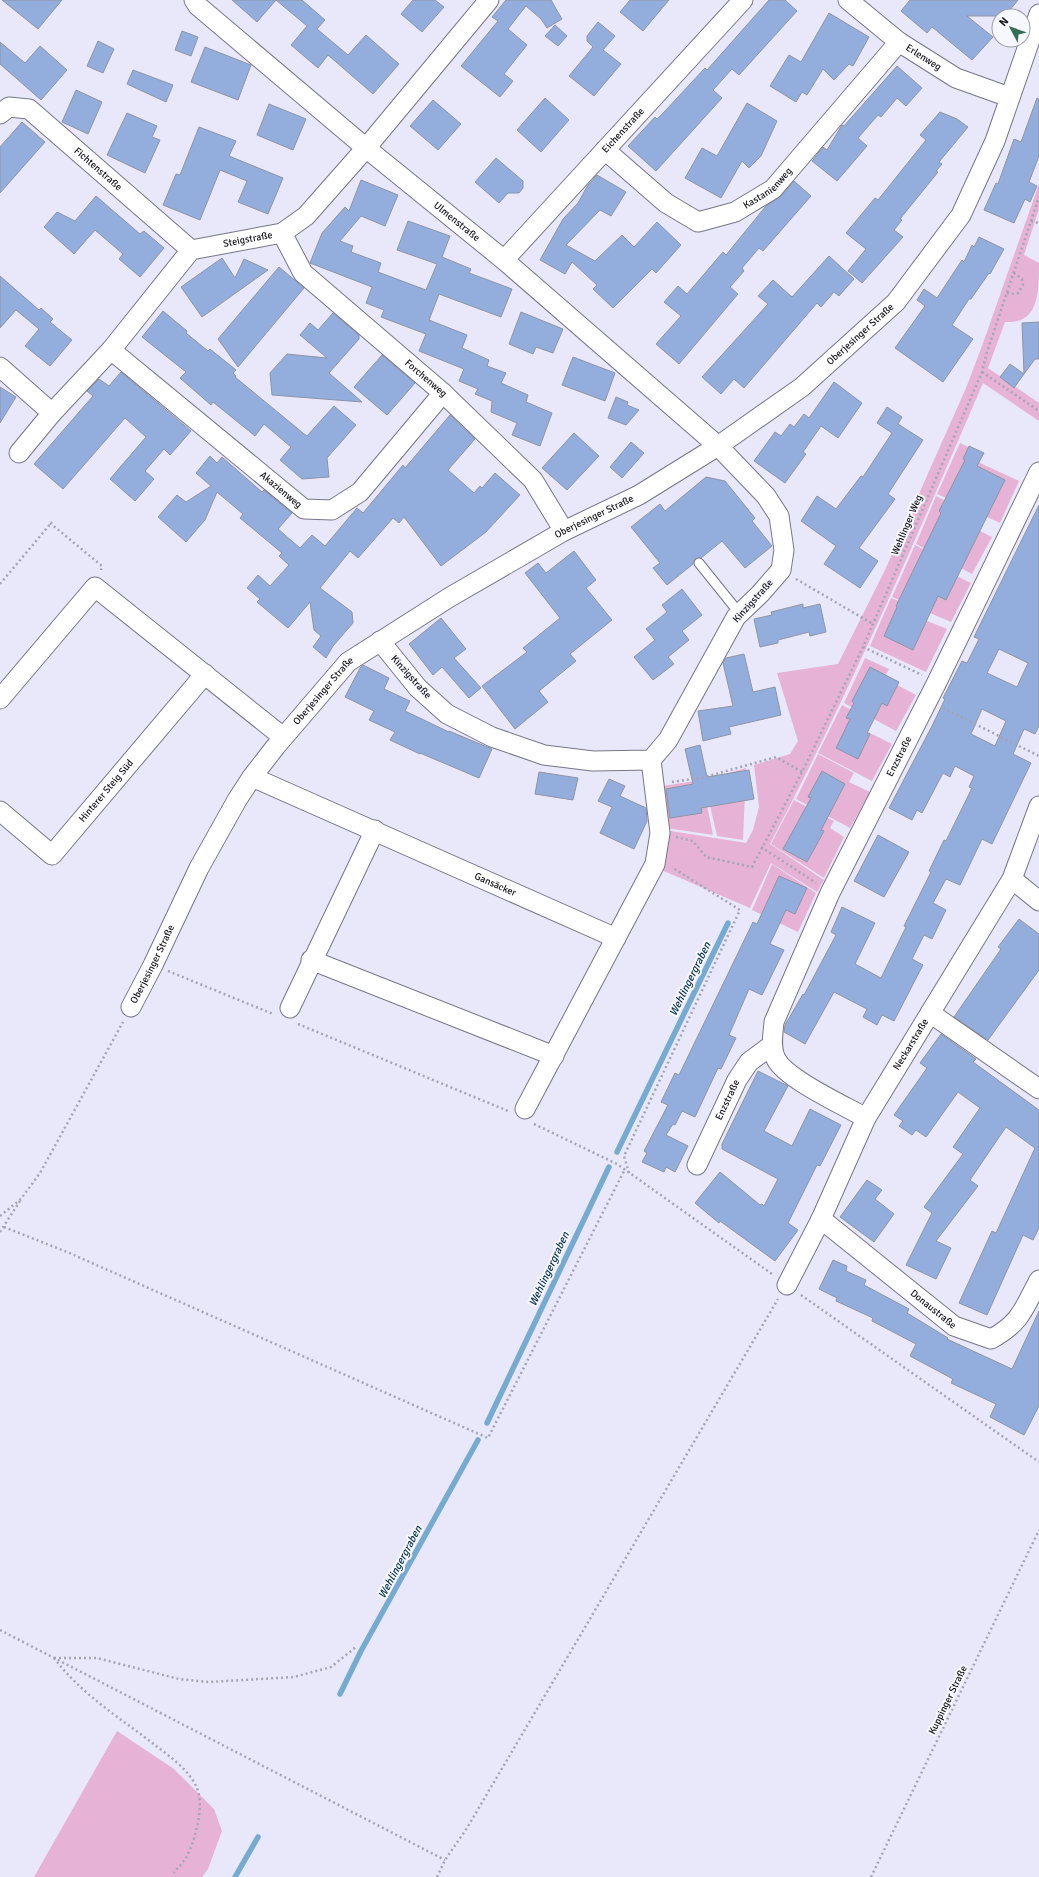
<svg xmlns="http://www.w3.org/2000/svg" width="1039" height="1877" viewBox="0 0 1039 1877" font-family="Signika,sans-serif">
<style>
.green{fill:#e6b3d7}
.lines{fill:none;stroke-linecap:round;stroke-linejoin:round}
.stream{stroke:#76abcf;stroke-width:5.5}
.building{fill:#93addd;stroke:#8d95a4;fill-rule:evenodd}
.lane-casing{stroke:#777686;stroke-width:11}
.street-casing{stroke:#777686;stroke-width:21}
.path{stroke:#a5a4b2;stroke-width:2.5;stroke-dasharray:2 3;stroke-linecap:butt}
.lane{stroke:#fff;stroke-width:9}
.street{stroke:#fff;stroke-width:19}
.labels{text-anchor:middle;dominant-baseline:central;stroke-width:4;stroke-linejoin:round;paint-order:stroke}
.street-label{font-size:10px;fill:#141319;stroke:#f7f7fe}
.water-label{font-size:11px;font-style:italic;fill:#023048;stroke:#f7f7fe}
</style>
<rect width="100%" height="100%" fill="#e9e8fa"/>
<!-- green -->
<g class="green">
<path d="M1039 184V209L1024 255 1039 263C1039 293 1039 324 1005 322L988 368 1039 403V421L983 383C916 539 849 694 770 844L824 880 817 892 771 863 750 908 659 869 665 830 746 843 753 830 759 807 754 765 790 754 798 741 777 673 838 664 885 570 966 388 982 346Z"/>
<polygon points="960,443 982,454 978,462 1019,481 1000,523 937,494"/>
<polygon points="936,496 958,507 954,518 992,537 972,574 916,544"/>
<polygon points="915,545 933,554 929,563 971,583 951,622 892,597"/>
<polygon points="891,598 912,606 910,614 947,629 926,672 870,646"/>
<polygon points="865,658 889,669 884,678 916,695 896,731 844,703"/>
<polygon points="842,705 865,717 860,728 892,744 872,781 818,753"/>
<polygon points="818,754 854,773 849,782 870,792 850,828 796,799"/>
<polygon points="746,768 743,840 717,836 704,780"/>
<polygon points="702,780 713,835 666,828 662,786"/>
<polygon points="794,800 834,821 830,828 844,837 824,878 771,844"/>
<polygon points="772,864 816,893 798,932 752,910"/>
<polygon points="117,1731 174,1769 214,1809 222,1831 208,1869 202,1877 34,1877"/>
</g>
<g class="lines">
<!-- stream -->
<g class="stream">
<polyline points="617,1152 728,923"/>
<polyline points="487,1423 609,1167"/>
<polyline points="340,1694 361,1651 478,1440"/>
<polyline points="235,1877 258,1837"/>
</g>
</g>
<!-- building -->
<g class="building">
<polygon points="2,0 62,0 38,29"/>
<polygon points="232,0 302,0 325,20 317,29 348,55 366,35 399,64 373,94 328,55 318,68 291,45 307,26 276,0 257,22"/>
<polygon points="413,0 435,0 444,7 422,32 401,14"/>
<polygon points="506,0 551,0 562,19 547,28 541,19 526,6 508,29 527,45 504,74 513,81 500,97 461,66 498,21 492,17"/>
<polygon points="630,0 669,0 643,31 620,12"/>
<polygon points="769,0 785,0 797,11 739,75 732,69 713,90 722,98 656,171 628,146 655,117 657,119 665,111 705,68 707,70"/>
<polygon points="910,0 1018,0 1005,16 967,16 993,37 972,60 932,27 927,33 901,11"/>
<polygon points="829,13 869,37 853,66 849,64 834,80 823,69 807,95 802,92 796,102 770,86 789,55 801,62"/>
<polygon points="598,22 615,36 603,50 621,64 594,96 569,76 593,47 587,41 587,36"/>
<polygon points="555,25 567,36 558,46 545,36"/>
<polygon points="182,31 198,37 191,56 175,50"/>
<polygon points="98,41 114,49 103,73 87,66"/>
<polygon points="0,42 25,63 40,46 67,70 41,100 0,64"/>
<polygon points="205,47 251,65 238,100 191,82"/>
<polygon points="897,66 922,88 906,106 897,98 881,117 878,115 858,138 867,146 837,181 812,161 823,147 827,150 842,125 844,126"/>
<polygon points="133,70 173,85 166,102 127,84"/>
<polygon points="76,90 102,102 88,134 62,122"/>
<polygon points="545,98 569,120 541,152 517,130"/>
<polygon points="1037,98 1039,99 1039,156 1029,182 1037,186 1030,202 1025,199 1014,223 984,210 996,183 998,184 1014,139 1021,142"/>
<polygon points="433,100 461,124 438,150 410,126"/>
<polygon points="747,103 777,121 761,156 749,168 742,161 721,198 685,178 702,148 717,156"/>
<polygon points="269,104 306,119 293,150 257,135"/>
<polygon points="940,112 957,119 968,127 939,162 942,164 936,171 938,172 900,219 902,220 894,230 903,237 862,283 848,271 866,249 846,233 875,198 878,200 926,140 920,135"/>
<polygon points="127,113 157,126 152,137 160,140 145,173 107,155"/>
<polygon points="22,122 45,142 0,193 0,147"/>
<polygon points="199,127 236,141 229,156 283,178 268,214 238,202 247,181 220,170 200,220 163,205 176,174 180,175"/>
<polygon points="496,158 523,181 523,188 519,193 508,193 499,203 475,182"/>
<polygon points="597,175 626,192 611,216 600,210 566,245 595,261 622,235 634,247 657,222 681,245 656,273 652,269 613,308 593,289 597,285 572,262 565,274 540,260 563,219 578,203 588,185"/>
<polygon points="361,180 398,195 385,226 361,216 340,241 353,246 351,252 381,263 378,272 426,290 437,264 397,250 408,221 450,236 442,257 471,269 469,273 512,289 501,317 439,294 429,320 467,335 462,348 489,360 487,366 506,373 501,383 528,395 526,402 552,413 540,446 512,435 517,423 491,412 492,401 475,394 478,389 459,381 464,369 419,351 426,334 381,317 384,310 366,303 372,287 310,263 322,233 345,207 349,211"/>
<polygon points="794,181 811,196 763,251 759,248 742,268 744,271 730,287 738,294 679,364 656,344 681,316 664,302 678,286 687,294 723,252 726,255 766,206 781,196"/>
<polygon points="96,196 140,234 144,231 164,248 140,277 119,259 123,254 95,230 74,254 44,227 57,212 75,221"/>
<polygon points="979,237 1004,249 990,274 989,273 971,299 969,299 952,325 973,339 943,382 895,348 925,306 917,300 924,289 937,298 962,260 964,262 972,245 974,247"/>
<polygon points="829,256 854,279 839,296 834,292 821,307 817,303 744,388 734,379 721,394 702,377 768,304 758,296 773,280 792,297"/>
<polygon points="222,258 235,278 244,259 268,270 202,317 181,287"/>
<polygon points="279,267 304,288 238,367 218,339"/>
<polygon points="0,276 39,310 41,308 53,319 50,322 72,340 50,366 25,346 39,329 16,310 0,328"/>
<polygon points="163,311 187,331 186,333 208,351 210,349 236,370 233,373 236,376 235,377 303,433 307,436 334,406 356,425 327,458 329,477 302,479 280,460 291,447 264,424 255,436 213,402 211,405 180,378 186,372 142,337"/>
<polygon points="521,312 563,329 553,353 536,347 533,354 509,344"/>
<polygon points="333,313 359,335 359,339 329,373 362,402 272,395 270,373 287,354 327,358 300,335 310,323 318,330"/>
<polygon points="1039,322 1039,359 1035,359 1024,374 1022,323"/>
<polygon points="382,355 415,383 387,415 354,387"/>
<polygon points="573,357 615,373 605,401 562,385"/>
<polygon points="1010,364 1024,374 1014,388 1000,377"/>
<polygon points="121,372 191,431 170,455 164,449 145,471 154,479 135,501 110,479 146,437 125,418 63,489 34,464 93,396 87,391 99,379 109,386"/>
<polygon points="834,382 862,403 838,438 821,426 803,452 806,454 785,483 754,461 775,432 781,436 790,424 794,427 804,414 809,418"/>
<polygon points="0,387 16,397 0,423"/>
<polygon points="616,397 628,402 627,405 639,410 626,425 608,418"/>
<polygon points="887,407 902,417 898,424 923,440 888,494 895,499 859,548 878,561 860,588 824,564 836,546 801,521 817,496 836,509 861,476 863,477 892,433 877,423"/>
<polygon points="450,415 475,439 448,470 474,493 480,486 482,488 495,473 520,495 486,532 441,566 404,517 399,523 393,518 358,558 350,551 320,588 352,612 353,623 333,646 326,658 313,647 321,636 314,630 310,602 288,628 257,602 260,599 247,588 258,575 270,586 289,565 279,556 282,553 240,518 243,514 217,492 205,520 186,542 158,517 177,495 186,502 211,486 196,473 210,456 217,463 222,457 262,492 264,490 292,513 278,529 300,548 312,535 325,546 357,508 363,513 403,465 405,468"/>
<polygon points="574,433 599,456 567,490 542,468"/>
<polygon points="631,442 644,453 622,478 610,467"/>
<polygon points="969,446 984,453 977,466 1005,480 946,600 938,596 913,650 884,636 897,607 896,606 941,513 939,511 965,460 963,459"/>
<polygon points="706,477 725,481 755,518 752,521 772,546 745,568 722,541 701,558 695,559 693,564 667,585 653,568 660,563 631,527 660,504 665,511"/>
<path d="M1039 505V726L1035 734 1024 729 1013 754 1031 763 992 844 982 839 960 885 946 879 933 903 946 910 932 939 924 935 912 959 923 965 894 1021 882 1015 877 1025 863 1017 867 1009 834 992 805 1044 784 1032 785 1025 803 994 804 995 836 935 831 932 842 907 875 923 855 964 881 978 906 927 904 926 931 872 929 871 944 840 946 841 972 788 969 787 974 776 955 766 950 777 943 773 922 813 917 810 912 820 889 808 932 726 945 699 943 698 962 661 967 663 979 639 974 637ZM999 649 1028 663 1017 687 987 673ZM982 709 1006 721 995 746 971 734Z"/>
<polygon points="574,551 596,580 586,588 612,620 570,654 576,661 539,691 548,702 515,729 482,686 527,652 523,648 560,618 525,573 538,563 546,573"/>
<polygon points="682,589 702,615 682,631 689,640 668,657 674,664 653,680 634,657 655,640 646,629 667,612 662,605"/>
<polygon points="803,604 803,608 820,604 826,632 810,636 809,632 778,640 778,643 760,647 754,619 772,615 771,612"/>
<polygon points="441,618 466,649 454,658 481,688 469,698 442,667 433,675 409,644"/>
<polygon points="744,654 753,692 775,687 781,715 729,727 731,734 703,741 698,711 733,706 723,663 726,658"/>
<polygon points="363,665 389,678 384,689 410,701 405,711 449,732 449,731 492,749 479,778 420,753 420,754 390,740 395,732 369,720 374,711 345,697 360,668"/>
<polygon points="870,667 899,682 887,706 882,703 867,733 870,734 858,759 836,748 850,719 846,718 854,703 852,701"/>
<polygon points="700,745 707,777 749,770 754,799 701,808 702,813 670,818 666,789 693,784 685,749"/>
<polygon points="822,771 845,784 821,830 824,831 807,862 783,849 811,798 808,797"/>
<polygon points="539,772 578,778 573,800 535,794"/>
<polygon points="609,779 625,786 620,796 646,808 647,821 634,849 600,833 612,807 598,801"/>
<polygon points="878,835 909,852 884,897 854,881"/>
<polygon points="779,876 807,888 795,914 786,910 770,944 784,950 762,995 749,989 729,1035 736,1038 721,1069 718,1068 695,1117 682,1111 675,1125 673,1124 666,1135 688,1146 675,1172 666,1167 664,1172 642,1162 647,1153 644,1151 668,1105 661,1102 675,1073 679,1075 753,922 757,924"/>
<polygon points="1019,919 1039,934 1039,970 988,1040 954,1017 1001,949 998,947"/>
<polygon points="941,1034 976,1059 973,1062 1039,1110 1039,1228 1033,1240 1023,1235 987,1315 959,1303 992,1231 996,1233 1035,1148 1006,1127 970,1180 978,1186 936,1241 951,1248 936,1279 906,1265 932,1213 924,1207 963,1154 953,1147 980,1108 958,1092 926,1137 916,1130 912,1135 899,1126 903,1121 894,1115 927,1068 920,1063"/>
<polygon points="758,1071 788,1086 764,1131 792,1146 810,1109 841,1125 820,1166 817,1165 788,1223 798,1230 775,1261 720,1221 719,1223 695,1203 720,1172 760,1205 762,1204 764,1206 778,1179 722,1149 722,1144"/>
<polygon points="867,1180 882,1190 875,1199 894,1214 874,1242 840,1217"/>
<polygon points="833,1260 847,1266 846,1271 866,1280 864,1285 909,1309 907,1313 948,1338 947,1339 1012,1369 1039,1311 1039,1406 1024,1435 990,1417 996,1404 951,1383 953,1379 910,1356 916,1344 872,1321 873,1318 836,1301 837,1298 819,1289"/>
</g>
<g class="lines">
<defs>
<polyline id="lane" points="699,563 740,614"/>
<g id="street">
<path id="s1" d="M194 0 198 6 366 148 504 260 718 446 766 496 779 516 784 550 781 570 760 594 736 617 668 740 651 760 593 761 544 755 492 737 447 714 418 688 380 641"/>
<path id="s2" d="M848 0 899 42 956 78 1009 97"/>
<path id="s3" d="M0 114 9 107 29 109 191 250"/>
<path id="s4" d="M605 150 666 203 698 222 735 212 773 189 899 42"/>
<path id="s5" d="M282 233 303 273 443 393 533 480 564 531"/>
<path id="s6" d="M504 260 743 0"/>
<path id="s7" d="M111 350 304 509 332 510 360 492 443 393"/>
<polyline points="0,367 52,413"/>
<path id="s8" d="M19 453 52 413 111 350 191 250 282 233 306 216 366 148 489 0"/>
<polyline points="0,699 95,587 283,737"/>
<path id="s9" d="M252 777 616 938"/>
<path id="s10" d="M0 811 52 855 205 674"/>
<polyline points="1012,879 1039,901"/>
<polyline points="311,960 554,1056"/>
<path id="s11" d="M131 1007 153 965 199 868 237 800 252 777 276 746 348 662 450 597 564 531 639 495 718 446 802 387 896 302 961 215 995 141 1039 14"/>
<polyline points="290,1008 375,830"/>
<polyline points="930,1013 1039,1089"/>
<polyline points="525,1109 655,864 660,833 651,760"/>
<path id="s12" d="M866 1118C845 1106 786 1079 776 1059 770 1048 773 1034 774 1022L830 893 937 682 1039 472"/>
<path id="s13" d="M697 1165 737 1080 749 1062 772 1045"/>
<path id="s14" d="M821 1219 954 1326 991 1339C1021 1323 1024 1308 1039 1280"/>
<path id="s15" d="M787 1285 821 1219 866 1118 1012 879 1039 806"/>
</g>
</defs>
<!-- lane casing -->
<use href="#lane" class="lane-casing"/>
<!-- street casing -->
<use href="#street" class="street-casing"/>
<!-- path -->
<g class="path">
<polyline points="1031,221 1039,223"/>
<polyline points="1007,293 1011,294 1018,293 1023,285 1022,279 1014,273"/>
<polyline points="982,372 1039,411"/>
<polyline points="50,523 102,566 101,570"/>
<polyline points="796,579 873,624"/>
<polyline points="0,584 52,522"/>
<polyline points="863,647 922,675"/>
<polyline points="943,708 1039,756"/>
<polyline points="672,782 705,777 776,757 802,772"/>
<polyline points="676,837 693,841 706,857 752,867 802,772 863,647 982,372 987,352 1039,197"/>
<polyline points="761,847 816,883"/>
<polyline points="168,971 273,1014"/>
<polyline points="298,1024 508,1111"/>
<polyline points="534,1124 617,1164 772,1274"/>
<polyline points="629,1173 624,1156 740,910 673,868"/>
<polyline points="0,1216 21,1199 40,1173 123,1022"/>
<polyline points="4,1227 67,1252 488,1438 624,1171"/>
<polyline points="0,1232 20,1201"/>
<polyline points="801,1295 1039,1462"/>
<polyline points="0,1630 445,1860"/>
<polyline points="54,1658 97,1658 179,1679 209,1682 294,1677 331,1667 356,1647"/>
<path d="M54 1658C81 1694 120 1718 155 1745 169 1756 188 1769 196 1786 205 1804 196 1838 187 1856 184 1862 178 1867 174 1873"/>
<polyline points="437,1877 445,1860 467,1828 778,1299"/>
<polyline points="871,1877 1039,1530"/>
</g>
<!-- lane -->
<use href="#lane" class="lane"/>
<!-- street -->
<use href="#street" class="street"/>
</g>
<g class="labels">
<!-- street labels -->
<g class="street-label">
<text stroke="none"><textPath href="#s2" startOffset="95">Erlenweg</textPath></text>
<text stroke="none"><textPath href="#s6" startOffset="176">Eichenstraße</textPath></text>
<text stroke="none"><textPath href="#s3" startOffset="123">Fichtenstraße</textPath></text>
<text stroke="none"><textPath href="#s4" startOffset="197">Kastanienweg</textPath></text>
<text stroke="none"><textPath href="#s1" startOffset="344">Ulmenstraße</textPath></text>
<text stroke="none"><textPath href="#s8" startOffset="324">Steigstraße</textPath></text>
<text stroke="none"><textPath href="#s11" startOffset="1020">Oberjesinger Straße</textPath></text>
<text stroke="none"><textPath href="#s5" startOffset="207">Forchenweg</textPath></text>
<text stroke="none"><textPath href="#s7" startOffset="220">Akazienweg</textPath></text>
<text stroke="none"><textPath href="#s11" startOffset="696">Oberjesinger Straße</textPath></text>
<text transform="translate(907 525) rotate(-67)">Wehlinger Weg</text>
<text transform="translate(753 601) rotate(-48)">Kinzigstraße</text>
<text transform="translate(411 677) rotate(48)">Kinzigstraße</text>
<text stroke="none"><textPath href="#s11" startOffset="372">Oberjesinger Straße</textPath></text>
<text stroke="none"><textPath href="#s12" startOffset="440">Enzstraße</textPath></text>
<text stroke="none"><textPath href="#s10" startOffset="152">Hinterer Steig Süd</textPath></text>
<text stroke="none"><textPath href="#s9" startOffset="266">Gansäcker</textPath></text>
<text stroke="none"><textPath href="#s11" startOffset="48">Oberjesinger Straße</textPath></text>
<text stroke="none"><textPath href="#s15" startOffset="271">Neckarstraße</textPath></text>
<text stroke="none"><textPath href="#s13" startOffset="72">Enzstraße</textPath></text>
<text stroke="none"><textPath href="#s14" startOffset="144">Donaustraße</textPath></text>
<text transform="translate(948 1700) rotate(-64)">Kuppinger Straße</text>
</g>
<!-- water labels -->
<g class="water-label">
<text transform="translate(690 979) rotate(-64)">Wehlingergraben</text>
<text transform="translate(549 1269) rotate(-65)">Wehlingergraben</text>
<text transform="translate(400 1562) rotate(-62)">Wehlingergraben</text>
</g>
</g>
<!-- north arrow -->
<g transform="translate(1011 28) rotate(311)"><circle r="19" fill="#f7f7fe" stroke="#9c9ca2"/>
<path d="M0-3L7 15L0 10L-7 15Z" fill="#346d55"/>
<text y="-6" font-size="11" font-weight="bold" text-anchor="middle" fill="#141319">N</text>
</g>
</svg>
